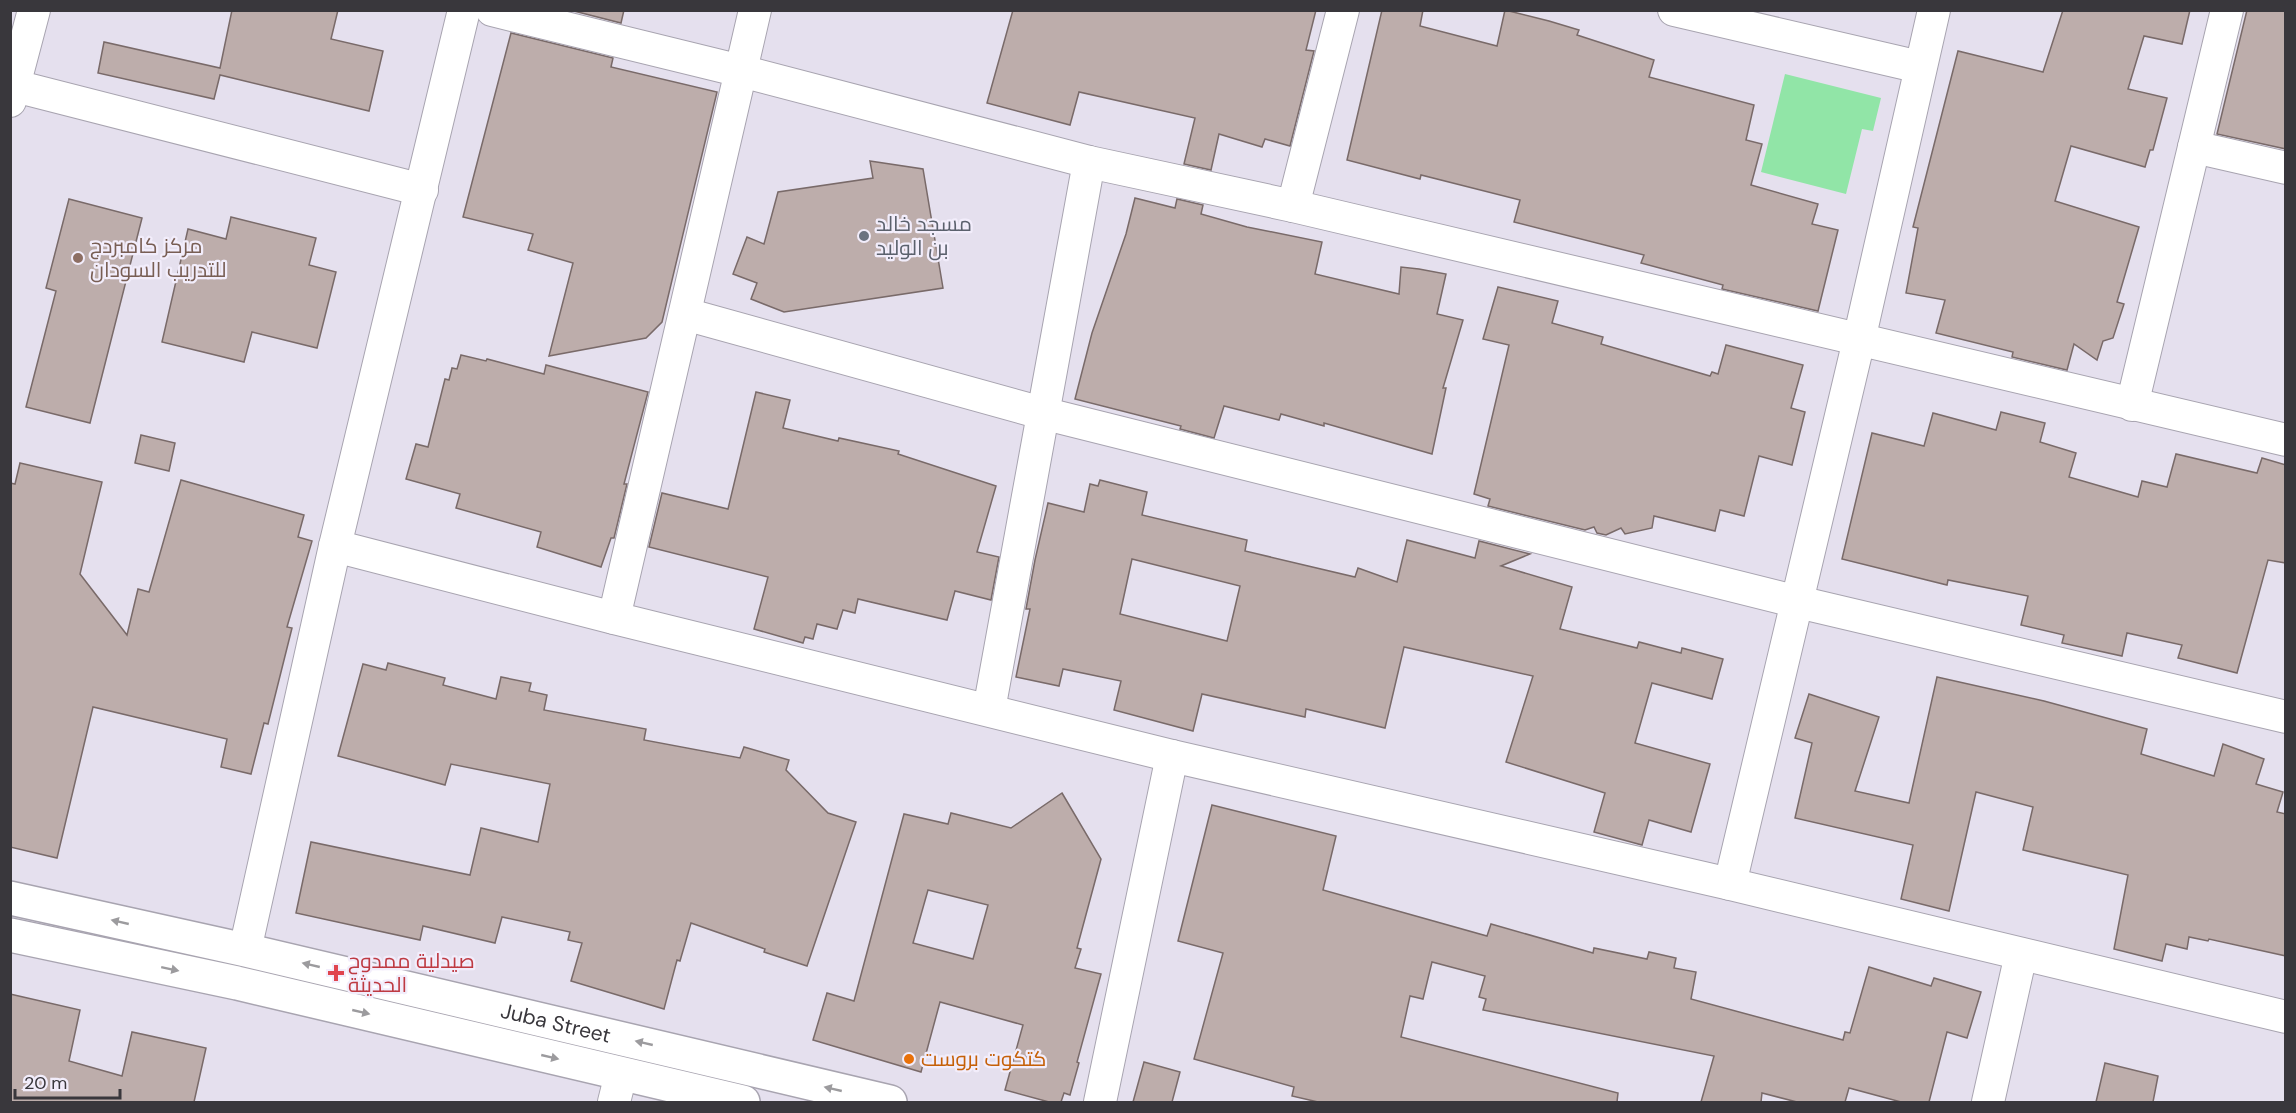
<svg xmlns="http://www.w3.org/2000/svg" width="2296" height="1113" viewBox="0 0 2296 1113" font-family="'DM Sans',Cairo,sans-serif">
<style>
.green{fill:#91e5a7}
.building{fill:#bdadab;stroke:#796a69;stroke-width:1.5;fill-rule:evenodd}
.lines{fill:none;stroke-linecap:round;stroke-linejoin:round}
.minor-casing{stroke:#a8a4b0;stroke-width:34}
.tertiary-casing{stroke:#a8a4b0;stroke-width:36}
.minor{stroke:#fff;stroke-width:32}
.tertiary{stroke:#fff;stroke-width:33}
.oneway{fill:#9c9b9e}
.worship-dot{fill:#6b7280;stroke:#f2edfb;stroke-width:2}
.education-dot{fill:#8d6e63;stroke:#f2edfb;stroke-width:2}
.health-dot{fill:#e0444e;stroke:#f2edfb;stroke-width:2}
.food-dot{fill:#e8710a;stroke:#f2edfb;stroke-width:2}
.labels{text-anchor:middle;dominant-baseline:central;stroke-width:4.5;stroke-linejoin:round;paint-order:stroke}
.worship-label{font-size:21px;fill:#5b616d;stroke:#f2edfb;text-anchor:start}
.education-label{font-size:21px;fill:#785e54;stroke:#f2edfb;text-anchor:start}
.health-label{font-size:21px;fill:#be3a42;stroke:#f2edfb;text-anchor:start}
.street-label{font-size:21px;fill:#39373c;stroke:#f2edfb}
.food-label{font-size:21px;fill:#c56008;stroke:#f2edfb;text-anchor:start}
</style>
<rect width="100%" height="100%" fill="#e5e0ee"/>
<!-- green -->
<polygon class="green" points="1785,74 1881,98 1873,131 1862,129 1846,194 1761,172"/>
<!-- building -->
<g class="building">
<polygon points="232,10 338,10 331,39 383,51 369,111 220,75 214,99 98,73 104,42 220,68"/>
<polygon points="570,10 624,10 621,23"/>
<polygon points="1013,10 1316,10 1306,50 1314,51 1290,146 1265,139 1262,147 1219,134 1211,170 1184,164 1195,118 1079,92 1070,125 987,103"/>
<polygon points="1382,10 1423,10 1420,26 1497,46 1505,10 1549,21 1579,30 1577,35 1654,60 1649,77 1754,105 1746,140 1762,144 1751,185 1818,204 1812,224 1838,230 1818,311 1722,289 1723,285 1641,263 1644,255 1514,222 1520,200 1421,175 1420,179 1347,160"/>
<polygon points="2063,10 2190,10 2182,44 2144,36 2128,89 2167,98 2153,150 2150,150 2145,167 2071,146 2055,201 2139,227 2117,302 2124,304 2113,338 2103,341 2097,360 2074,344 2067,370 2012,357 2013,352 1936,333 1945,300 1906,293 1918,228 1913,227 1958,51 2043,72"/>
<polygon points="2247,10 2286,10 2286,149 2217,134"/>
<polygon points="511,33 613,58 611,67 717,92 662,322 646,338 549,356 573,263 528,250 533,234 463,217"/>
<polygon points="870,161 923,169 943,288 784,312 751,299 757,283 733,274 747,237 764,244 778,192 873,178"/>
<polygon points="1135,198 1175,208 1177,199 1203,205 1201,214 1247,227 1322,242 1315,274 1399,294 1401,267 1419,269 1446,274 1437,314 1463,320 1443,388 1446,388 1432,454 1324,423 1324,426 1281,414 1279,420 1224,406 1214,438 1180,429 1181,426 1075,399 1092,333 1126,234"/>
<polygon points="69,199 142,218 90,423 26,407 56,291 46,288"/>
<polygon points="231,217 316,238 309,265 336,272 317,348 252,332 244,362 162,342 188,229 226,239"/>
<polygon points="1498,287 1558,301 1552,323 1603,337 1601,344 1710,376 1712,372 1718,374 1726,345 1803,365 1791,408 1805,412 1792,465 1759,456 1744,516 1720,510 1715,531 1654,516 1652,528 1625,534 1621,528 1606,535 1597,533 1594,527 1585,530 1488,506 1490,499 1474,494 1509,345 1483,339"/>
<polygon points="461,355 486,361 487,359 544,374 546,365 648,392 624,484 627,484 614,538 611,538 601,567 537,547 541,532 456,508 460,494 406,479 416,444 428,447 445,379 449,380 452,368 457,369"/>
<polygon points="756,392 790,400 783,428 838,441 839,438 899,451 898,454 996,486 977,552 999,557 991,600 955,591 947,620 858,599 855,613 843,610 837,629 817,624 813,639 805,637 803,643 754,629 768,577 649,547 662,493 728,509"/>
<polygon points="2001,412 2045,423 2040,442 2076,453 2069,477 2138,497 2142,481 2167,487 2176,454 2257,473 2262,458 2286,465 2286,563 2268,560 2237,673 2178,658 2182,645 2127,633 2122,656 2062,643 2064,635 2021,625 2028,596 1948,580 1947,585 1842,559 1872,433 1924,446 1933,413 1996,430"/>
<polygon points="141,435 175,443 169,471 135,463"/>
<polygon points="20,463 102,482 80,574 127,635 138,589 149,592 181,480 304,515 298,537 312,541 287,627 292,628 268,724 264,723 251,774 221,767 227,739 93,707 57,858 10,847 10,483 15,484"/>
<path d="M1100 480 1147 492 1142 515 1247 540 1245 551 1355 577 1358 568 1397 582 1407 540 1475 558 1479 541 1530 554 1501 566 1572 587 1560 629 1637 648 1639 642 1681 653 1682 648 1723 659 1712 699 1652 683 1635 743 1710 764 1691 832 1649 820 1642 845 1594 832 1605 793 1506 762 1533 676 1404 647 1385 728 1306 709 1305 717 1202 694 1193 731 1114 710 1121 681 1063 669 1059 686 1016 677 1030 609H1026L1035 560 1048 503 1084 512 1090 484 1098 486ZM1132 559 1240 586 1227 641 1120 614Z"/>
<polygon points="388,663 445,678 443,685 496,699 501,677 531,683 529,691 547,695 544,710 646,729 644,740 740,758 744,747 789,760 786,770 828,813 856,822 807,966 764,952 765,949 691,923 680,961 677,960 664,1009 571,981 582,943 568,940 570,932 502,917 495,943 423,926 420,940 296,913 311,842 470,875 481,828 538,842 550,784 451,764 445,785 338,756 363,664 386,670"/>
<polygon points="1937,677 2044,701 2147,729 2141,754 2214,776 2223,744 2264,759 2256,784 2283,792 2277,812 2286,814 2286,956 2209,939 2208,941 2189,937 2187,949 2166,944 2162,961 2114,949 2128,875 2023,850 2033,807 1976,792 1949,911 1901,899 1913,845 1795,818 1812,743 1795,738 1809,694 1879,717 1855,791 1909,803"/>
<path d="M1062 793 1101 859 1077 948 1081 949 1075 968 1101 974 1077 1062 1079 1063 1070 1095 1064 1093 1061 1102H1049L1005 1090 1023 1025 940 1002 921 1072 813 1040 827 993 854 1001 904 814 948 824 951 813 1011 828ZM928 890 988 905 973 959 913 943Z"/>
<polygon points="1212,805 1336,836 1323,890 1487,936 1491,924 1593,953 1594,948 1647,959 1649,952 1676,958 1674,968 1696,972 1691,999 1843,1040 1845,1032 1850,1033 1869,967 1931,986 1934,978 1981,992 1967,1038 1947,1032 1929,1102 1901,1102 1849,1088 1845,1102 1797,1102 1762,1093 1761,1102 1701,1102 1714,1056 1483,1010 1486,999 1479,997 1485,976 1432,962 1423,999 1410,996 1401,1037 1618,1093 1617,1102 1318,1102 1292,1096 1294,1087 1194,1059 1223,953 1178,941"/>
<polygon points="10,994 80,1010 69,1061 122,1076 132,1032 206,1048 194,1102 10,1102"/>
<polygon points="1144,1062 1180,1072 1172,1102 1133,1102"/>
<polygon points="2105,1063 2158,1076 2153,1102 2096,1102"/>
</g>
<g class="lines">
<defs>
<g id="minor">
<polyline points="492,10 741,71 1089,162 1293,206 2286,440"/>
<polyline points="1674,10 1920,67"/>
<polyline points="15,86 422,190"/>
<polyline points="10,101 34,10"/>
<polyline points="2194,147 2286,168"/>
<polyline points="1293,206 1343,10"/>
<polyline points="685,314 1042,413 1798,602 2286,717"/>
<polyline points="2132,405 2227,10"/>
<polyline points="335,546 614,618 1172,756 1730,884 2286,1017"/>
<polyline points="614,618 755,10"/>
<polyline points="989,710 1089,162"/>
<polyline points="1730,884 1859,340 1934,10"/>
<polyline points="245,950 335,546 464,10"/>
<polyline points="614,1102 621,1074"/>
<polyline points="1100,1102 1172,756"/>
<polyline points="1988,1102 2021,954"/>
</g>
<g id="tertiary">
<path id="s1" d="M10 898 245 950 890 1102"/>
<polyline points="10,935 237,983 743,1102"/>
</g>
</defs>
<!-- minor casing -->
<use href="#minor" class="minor-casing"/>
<!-- tertiary casing -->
<use href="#tertiary" class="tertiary-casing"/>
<!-- minor -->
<use href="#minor" class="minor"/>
<!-- tertiary -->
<use href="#tertiary" class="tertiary"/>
</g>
<!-- one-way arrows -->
<defs><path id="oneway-solid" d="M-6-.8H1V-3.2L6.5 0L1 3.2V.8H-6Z" transform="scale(1.5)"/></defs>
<g class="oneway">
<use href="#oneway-solid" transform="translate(120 922) rotate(-167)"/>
<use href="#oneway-solid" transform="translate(311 965) rotate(-167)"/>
<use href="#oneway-solid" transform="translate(170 969) rotate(12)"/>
<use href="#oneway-solid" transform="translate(361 1012) rotate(13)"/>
<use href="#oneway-solid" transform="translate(644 1043) rotate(-167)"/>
<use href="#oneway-solid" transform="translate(550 1057) rotate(13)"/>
<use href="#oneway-solid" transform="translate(833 1089) rotate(-167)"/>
</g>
<!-- markers -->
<circle class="worship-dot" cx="864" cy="236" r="6"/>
<circle class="education-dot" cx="78" cy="258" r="6"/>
<path class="health-dot" d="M333 964h6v6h6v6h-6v6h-6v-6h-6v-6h6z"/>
<circle class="food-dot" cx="909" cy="1059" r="6"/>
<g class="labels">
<!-- worship labels -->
<g class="worship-label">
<text x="876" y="224">مسجد خالد<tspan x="876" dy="24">بن الوليد</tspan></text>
</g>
<!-- education labels -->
<g class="education-label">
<text x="90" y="246">مركز كامبردج<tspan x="90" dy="24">للتدريب السودان</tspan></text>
</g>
<!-- health labels -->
<g class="health-label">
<text x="348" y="961">صيدلية ممدوح<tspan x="348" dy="24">الحديثة</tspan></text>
</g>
<!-- street labels -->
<g class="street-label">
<text stroke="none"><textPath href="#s1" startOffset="560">Juba Street</textPath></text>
</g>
<!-- food labels -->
<g class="food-label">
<text x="921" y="1059">كتكوت بروست</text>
</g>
</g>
<!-- border -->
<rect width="2296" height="1113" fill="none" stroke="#39373c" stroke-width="24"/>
<!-- scale -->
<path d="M15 1089v9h105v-9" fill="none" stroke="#39373c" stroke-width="3"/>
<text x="24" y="1089" font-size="18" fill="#39373c" stroke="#f2edfb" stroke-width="4.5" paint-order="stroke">20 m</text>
</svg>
